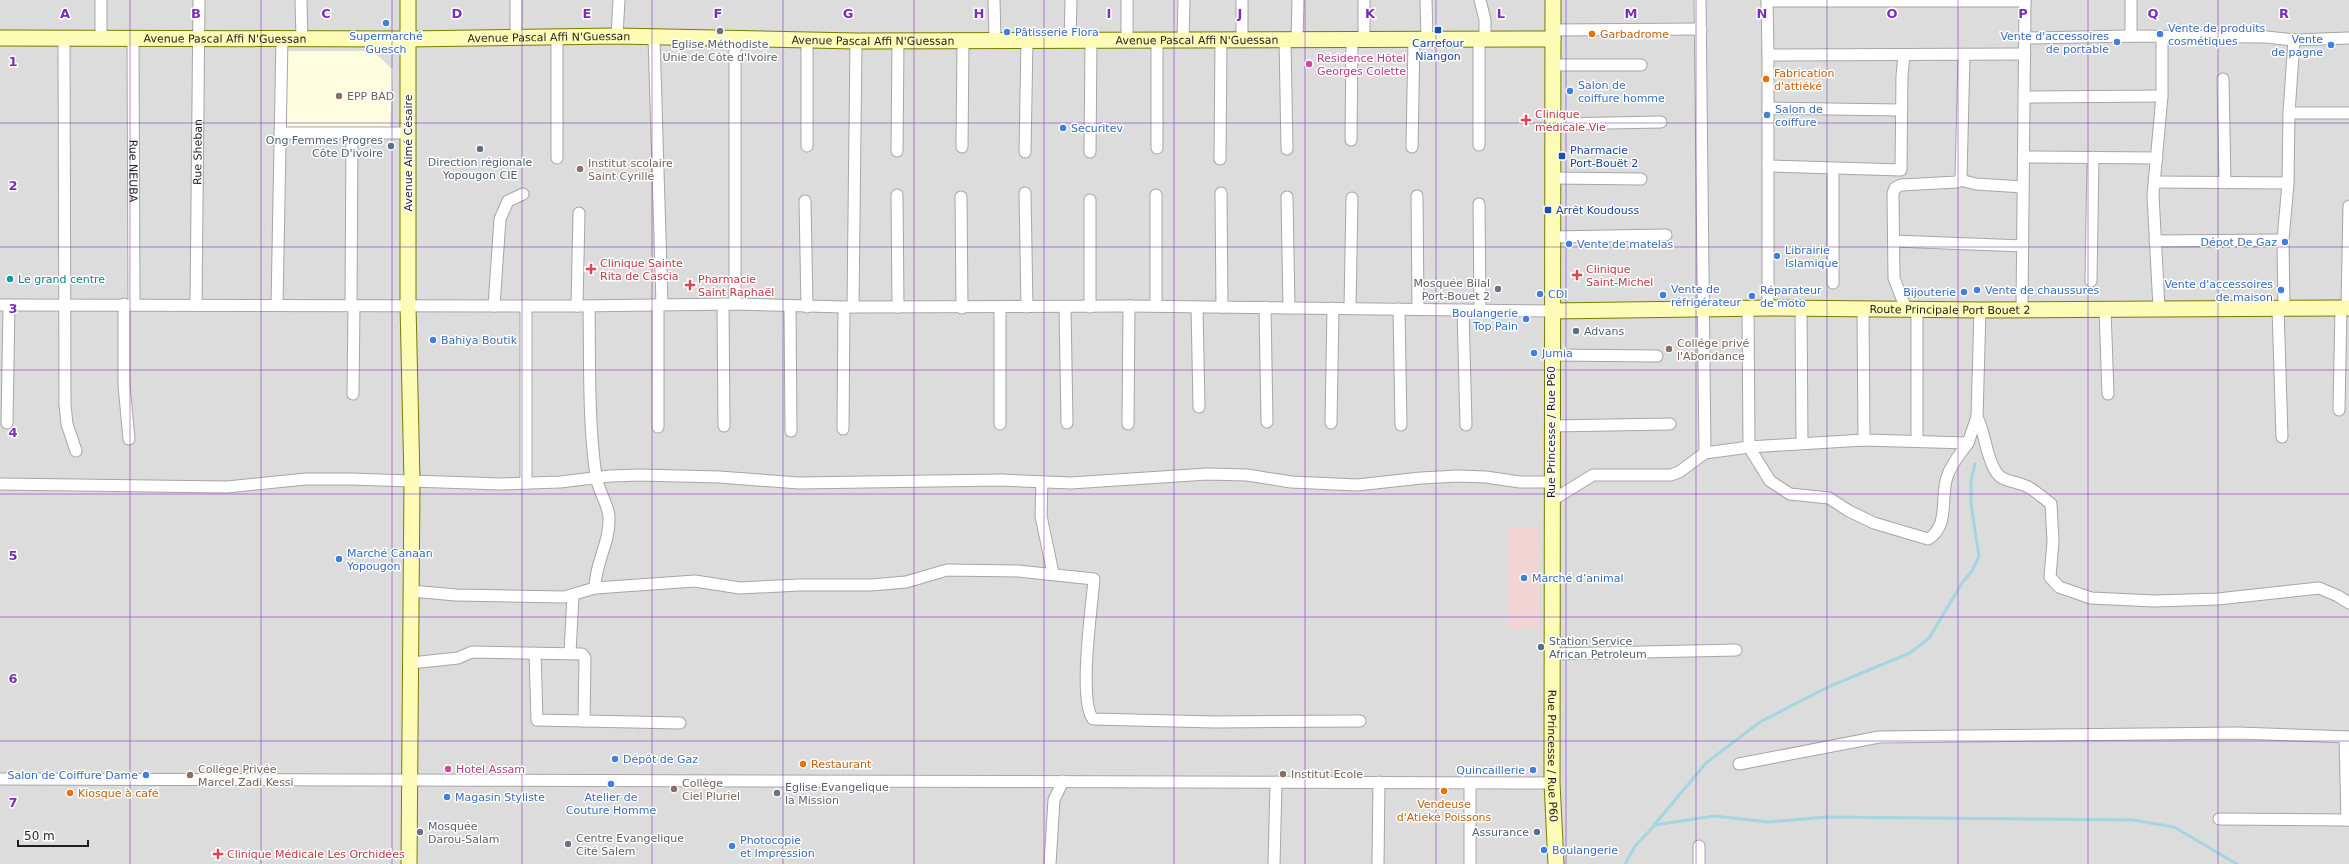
<svg xmlns="http://www.w3.org/2000/svg" width="2349" height="864" viewBox="0 0 2349 864" font-family="'DejaVu Sans',sans-serif">
<style>
.residential{fill:#dddcdc}
.commercial{fill:#f2d4d4}
.education{fill:#fffde0}
.lines{fill:none;stroke-linecap:round;stroke-linejoin:round}
.stream{stroke:#a4d6e0;stroke-width:3}
.street-casing{stroke:#a6a6a6;stroke-width:13}
.secondary-casing{stroke:#777d00;stroke-width:17}
.street{stroke:#fff;stroke-width:11}
.secondary{stroke:#fdfcb7;stroke-width:15}
.grid{fill:none;stroke:#7b2cbf;stroke-width:1;stroke-opacity:0.55}
.shop-dot{fill:#3f7fe0;stroke:#fff;stroke-width:1.5}
.transit-dot{fill:#1a4fb4;stroke:#fff;stroke-width:1.5}
.worship-dot{fill:#6b7280;stroke:#fff;stroke-width:1.5}
.food-dot{fill:#e8710a;stroke:#fff;stroke-width:1.5}
.hotel-dot{fill:#d1479c;stroke:#fff;stroke-width:1.5}
.education-dot{fill:#8d6e63;stroke:#fff;stroke-width:1.5}
.health-dot{fill:#e0444e;stroke:#fff;stroke-width:1.5}
.service-dot{fill:#5c6f8a;stroke:#fff;stroke-width:1.5}
.culture-dot{fill:#0f9aa8;stroke:#fff;stroke-width:1.5}
.labels{text-anchor:middle;dominant-baseline:central;stroke-width:3;stroke-linejoin:round;paint-order:stroke}
.shop-label{font-size:11px;fill:#366cbe;stroke:#fff;text-anchor:start}
.food-label{font-size:11px;fill:#c56008;stroke:#fff;text-anchor:start}
.street-label{font-size:11px;fill:#1f1f1f;stroke:#fff}
.transit-label{font-size:11px;fill:#164399;stroke:#fff;text-anchor:start}
.worship-label{font-size:11px;fill:#5b616d;stroke:#fff;text-anchor:start}
.hotel-label{font-size:11px;fill:#b23c85;stroke:#fff;text-anchor:start}
.education-label{font-size:11px;fill:#785e54;stroke:#fff;text-anchor:start}
.health-label{font-size:11px;fill:#be3a42;stroke:#fff;text-anchor:start}
.service-label{font-size:11px;fill:#4e5e75;stroke:#fff;text-anchor:end}
.culture-label{font-size:11px;fill:#0d838f;stroke:#fff;text-anchor:start}
.grid-label{font-size:13px;text-anchor:middle;font-weight:bold;fill:#7b2cbf;stroke:#fff;stroke-width:3;stroke-linejoin:round;paint-order:stroke}
</style>
<rect width="100%" height="100%" fill="#f1ece5"/>
<!-- residential -->
<rect class="residential" x="0" y="0" width="2349" height="864"/>
<!-- commercial -->
<rect class="commercial" x="1508" y="528" width="31" height="100"/>
<!-- education -->
<polygon class="education" points="285,51 373,51 393,70 390,128 285,129"/>
<g class="lines">
<!-- stream -->
<g class="stream">
<polyline points="1655,824 1706,763 1760,722 1828,687 1910,653 1929,638 1962,583 1972,571 1979,556 1971,504 1971,481 1975,464"/>
<polyline points="1625,864 1635,846 1655,825 1714,816 1768,822 1826,817 2133,820 2174,827 2237,864"/>
</g>
<defs>
<g id="street">
<polyline points="101,0 101,38"/>
<polyline points="301,0 302,38"/>
<polyline points="516,0 516,38"/>
<polyline points="994,0 995,39"/>
<polyline points="1242,0 1242,40"/>
<polyline points="1364,0 1364,40"/>
<polyline points="1426,0 1427,40"/>
<polyline points="1480,0 1485,20 1485,39"/>
<polyline points="1700,0 1705,453"/>
<polyline points="1767,0 1768,55 1768,308"/>
<polyline points="1767,1 2025,1"/>
<polyline points="1553,30 1701,29"/>
<polyline points="617,36 619,0"/>
<polyline points="2131,36 2131,0"/>
<polyline points="557,37 557,158"/>
<polyline points="654,37 662,304"/>
<polyline points="64,38 65,405 67,424 76,451"/>
<path id="s1" d="M133 38 134 304"/>
<polyline points="735,38 735,304"/>
<polyline points="2026,38 2131,36 2266,37 2294,40 2349,38"/>
<polyline points="807,39 807,146"/>
<polyline points="1070,39 1071,0"/>
<polyline points="1127,40 1127,0"/>
<polyline points="1157,40 1157,148"/>
<polyline points="1183,40 1184,0"/>
<polyline points="1285,40 1287,149"/>
<polyline points="1297,40 1298,0"/>
<polyline points="1768,55 2025,54"/>
<polyline points="1553,65 1641,65"/>
<polyline points="2223,79 2225,183"/>
<polyline points="2025,97 2162,96"/>
<polyline points="1768,108 1901,110"/>
<polyline points="2289,113 2349,113"/>
<polyline points="1553,124 1661,122"/>
<polyline points="280,133 408,133"/>
<polyline points="1351,140 1352,40"/>
<polyline points="1479,145 1479,39"/>
<polyline points="962,147 963,41"/>
<polyline points="1412,147 1414,40"/>
<polyline points="897,151 898,41"/>
<polyline points="1025,152 1027,40"/>
<polyline points="1090,152 1091,39"/>
<polyline points="2023,157 2157,158"/>
<polyline points="1220,159 1221,41"/>
<polyline points="1768,166 1901,170 1902,76 1904,55"/>
<polyline points="1833,169 1833,283"/>
<polyline points="1553,178 1641,179"/>
<polyline points="1960,180 1976,184 2023,187"/>
<polyline points="2155,182 2288,183"/>
<polyline points="1025,193 1027,307"/>
<polyline points="1221,193 1222,307"/>
<polyline points="897,195 898,307"/>
<polyline points="1417,196 1418,309"/>
<polyline points="961,197 962,308"/>
<polyline points="1287,197 1289,308"/>
<polyline points="1090,200 1090,307"/>
<polyline points="805,201 807,307"/>
<polyline points="1479,204 1480,310"/>
<polyline points="1552,237 1666,235"/>
<polyline points="1894,241 2023,246"/>
<polyline points="2155,241 2283,240"/>
<polyline points="2091,281 2093,157"/>
<polyline points="124,304 124,385 129,439"/>
<polyline points="351,304 352,133"/>
<polyline points="658,304 658,427"/>
<polyline points="723,304 724,426"/>
<polyline points="0,305 577,306 735,304 844,307 1129,306 1551,311"/>
<path id="s2" d="M196 305 199 0"/>
<polyline points="277,305 282,38"/>
<polyline points="494,306 500,219 508,201 523,194"/>
<polyline points="526,306 526,483"/>
<polyline points="577,306 579,213"/>
<path d="M589 306C590 362 588 421 596 476 598 491 608 503 609 517 610 544 595 562 595 588"/>
<polyline points="790,306 791,431"/>
<polyline points="1156,306 1156,195"/>
<polyline points="853,307 856,41"/>
<polyline points="1000,307 1000,424"/>
<polyline points="1065,307 1067,423"/>
<polyline points="1197,307 1199,407"/>
<polyline points="1265,307 1267,422"/>
<polyline points="2347,307 2349,206"/>
<polyline points="1350,308 1352,198"/>
<path d="M1748 308 1749 447 1770 481 1790 494 1829 498 1849 511 1874 523 1928 539C1950 526 1940 497 1947 477 1951 464 1960 454 1968 443"/>
<polyline points="1801,308 1802,443"/>
<polyline points="2159,308 2153,195 2162,96 2162,37"/>
<polyline points="2278,308 2282,437"/>
<polyline points="2284,308 2283,240 2288,183 2289,113 2294,40"/>
<polyline points="1399,309 1401,425"/>
<polyline points="1863,309 1864,440"/>
<polyline points="1906,309 1894,278 1893,193 1895,188 1901,185 1957,182 1961,178 1964,55"/>
<polyline points="1917,309 1917,441"/>
<polyline points="2022,309 2025,0"/>
<polyline points="2105,309 2108,394"/>
<polyline points="1463,310 1466,425"/>
<polyline points="1551,355 1657,356"/>
<polyline points="353,394 354,305"/>
<polyline points="2339,410 2341,307"/>
<polyline points="1977,417 1980,310"/>
<polyline points="7,423 9,305"/>
<polyline points="1331,423 1333,308"/>
<polyline points="1128,424 1129,306"/>
<polyline points="1551,426 1670,424"/>
<polyline points="843,429 844,307"/>
<polyline points="1042,482 1041,516 1053,573"/>
<polyline points="0,484 227,487 306,479 351,479 501,484 560,482 610,476 640,475 719,477 799,483 1001,480 1071,483 1207,474 1247,475 1291,482 1357,485 1421,478 1458,476 1486,477 1520,482 1551,482"/>
<path d="M1551 501 1593 475H1671L1679 472 1705 453 1749 447 1864 440 1968 443 1977 417C1986 434 1985 455 1996 472 2002 482 2016 481 2026 486 2035 490 2043 498 2051 504L2053 541 2050 577 2059 587 2091 598 2154 601 2218 599 2319 588 2338 596 2349 603"/>
<path d="M411 591 456 595 564 597 595 588 695 581 740 588 799 585H871L906 582 947 570 1018 571 1094 579C1092 606 1078 700 1093 719L1215 722 1360 721"/>
<polyline points="535,653 537,720 680,723"/>
<polyline points="570,653 573,595"/>
<polyline points="1552,654 1736,650"/>
<polyline points="411,663 458,658 472,652 582,654 585,658 584,721"/>
<polyline points="2345,737 2347,820"/>
<polyline points="1739,764 1879,737 2238,733 2349,737"/>
<polyline points="0,779 1552,783"/>
<polyline points="1470,783 1470,864"/>
<polyline points="2219,819 2349,820"/>
<polyline points="1699,846 1699,864"/>
<polyline points="1050,864 1054,800 1063,781"/>
<polyline points="1274,864 1276,782"/>
<polyline points="1378,864 1379,782"/>
</g>
<g id="secondary">
<polyline points="408,0 408,305 412,481 409,864"/>
<path id="s3" d="M1553 0 1552 783 1556 864"/>
<path id="s4" d="M0 38 407 39 617 36 856 41 1553 39"/>
<path id="s5" d="M1551 311 1768 308 1980 310 2349 308"/>
</g>
</defs>
<!-- street casing -->
<use href="#street" class="street-casing"/>
<!-- secondary casing -->
<use href="#secondary" class="secondary-casing"/>
<!-- street -->
<use href="#street" class="street"/>
<!-- secondary -->
<use href="#secondary" class="secondary"/>
</g>
<!-- grid -->
<path class="grid" d="M130 0V864M261 0V864M392 0V864M522 0V864M652 0V864M783 0V864M914 0V864M1044 0V864M1174 0V864M1305 0V864M1436 0V864M1566 0V864M1696 0V864M1827 0V864M1958 0V864M2088 0V864M2218 0V864M0 123H2349M0 247H2349M0 370H2349M0 494H2349M0 617H2349M0 741H2349"/>
<!-- markers -->
<g class="shop-dot">
<circle cx="386" cy="23" r="4"/>
<circle cx="1007" cy="32" r="4"/>
<circle cx="2160" cy="34" r="4"/>
<circle cx="2117" cy="42" r="4"/>
<circle cx="2331" cy="45" r="4"/>
<circle cx="1570" cy="91" r="4"/>
<circle cx="1767" cy="115" r="4"/>
<circle cx="1063" cy="128" r="4"/>
<circle cx="2285" cy="242" r="4"/>
<circle cx="1569" cy="244" r="4"/>
<circle cx="1777" cy="256" r="4"/>
<circle cx="1977" cy="290" r="4"/>
<circle cx="2281" cy="290" r="4"/>
<circle cx="1964" cy="292" r="4"/>
<circle cx="1540" cy="294" r="4"/>
<circle cx="1663" cy="295" r="4"/>
<circle cx="1752" cy="296" r="4"/>
<circle cx="1526" cy="319" r="4"/>
<circle cx="433" cy="340" r="4"/>
<circle cx="1534" cy="353" r="4"/>
<circle cx="339" cy="559" r="4"/>
<circle cx="1524" cy="578" r="4"/>
<circle cx="615" cy="759" r="4"/>
<circle cx="1533" cy="770" r="4"/>
<circle cx="146" cy="775" r="4"/>
<circle cx="611" cy="784" r="4"/>
<circle cx="447" cy="797" r="4"/>
<circle cx="732" cy="846" r="4"/>
<circle cx="1544" cy="850" r="4"/>
</g>
<g class="transit-dot">
<rect x="1434" y="26" width="8" height="8" rx="2"/>
<rect x="1558" y="152" width="8" height="8" rx="2"/>
<rect x="1544" y="206" width="8" height="8" rx="2"/>
</g>
<g class="worship-dot">
<circle cx="720" cy="31" r="4"/>
<circle cx="1498" cy="289" r="4"/>
<circle cx="777" cy="793" r="4"/>
<circle cx="420" cy="832" r="4"/>
<circle cx="568" cy="844" r="4"/>
</g>
<g class="food-dot">
<circle cx="1592" cy="34" r="4"/>
<circle cx="1766" cy="79" r="4"/>
<circle cx="803" cy="764" r="4"/>
<circle cx="1444" cy="791" r="4"/>
<circle cx="70" cy="793" r="4"/>
</g>
<g class="hotel-dot">
<circle cx="1309" cy="64" r="4"/>
<circle cx="448" cy="769" r="4"/>
</g>
<g class="education-dot">
<circle cx="339" cy="96" r="4"/>
<circle cx="580" cy="169" r="4"/>
<circle cx="1669" cy="349" r="4"/>
<circle cx="1283" cy="774" r="4"/>
<circle cx="190" cy="775" r="4"/>
<circle cx="674" cy="789" r="4"/>
</g>
<g class="health-dot">
<path d="M1524 114h4v4h4v4h-4v4h-4v-4h-4v-4h4z"/>
<path d="M589 263h4v4h4v4h-4v4h-4v-4h-4v-4h4z"/>
<path d="M1575 269h4v4h4v4h-4v4h-4v-4h-4v-4h4z"/>
<path d="M688 279h4v4h4v4h-4v4h-4v-4h-4v-4h4z"/>
<path d="M216 848h4v4h4v4h-4v4h-4v-4h-4v-4h4z"/>
</g>
<g class="service-dot">
<circle cx="391" cy="146" r="4"/>
<circle cx="480" cy="149" r="4"/>
<circle cx="1576" cy="331" r="4"/>
<circle cx="1541" cy="647" r="4"/>
<circle cx="1537" cy="832" r="4"/>
</g>
<circle class="culture-dot" cx="10" cy="279" r="4"/>
<g class="labels">
<!-- shop labels -->
<g class="shop-label">
<text x="2168" y="28">Vente de produits<tspan x="2168" dy="13">cosmétiques</tspan></text>
<text x="1015" y="32">Pâtisserie Flora</text>
<text x="386" y="36" text-anchor="middle">Supermarché<tspan x="386" dy="13">Guesch</tspan></text>
<text x="2109" y="36" text-anchor="end">Vente d'accessoires<tspan x="2109" dy="13">de portable</tspan></text>
<text x="2323" y="39" text-anchor="end">Vente<tspan x="2323" dy="13">de pagne</tspan></text>
<text x="1578" y="85">Salon de<tspan x="1578" dy="13">coiffure homme</tspan></text>
<text x="1775" y="109">Salon de<tspan x="1775" dy="13">coiffure</tspan></text>
<text x="1071" y="128">Securitev</text>
<text x="2277" y="242" text-anchor="end">Dépot De Gaz</text>
<text x="1577" y="244">Vente de matelas</text>
<text x="1785" y="250">Librairie<tspan x="1785" dy="13">Islamique</tspan></text>
<text x="2273" y="284" text-anchor="end">Vente d'accessoires<tspan x="2273" dy="13">de maison</tspan></text>
<text x="1671" y="289">Vente de<tspan x="1671" dy="13">réfrigérateur</tspan></text>
<text x="1760" y="290">Réparateur<tspan x="1760" dy="13">de moto</tspan></text>
<text x="1985" y="290">Vente de chaussures</text>
<text x="1956" y="292" text-anchor="end">Bijouterie</text>
<text x="1548" y="294">CDI</text>
<text x="1518" y="313" text-anchor="end">Boulangerie<tspan x="1518" dy="13">Top Pain</tspan></text>
<text x="441" y="340">Bahiya Boutik</text>
<text x="1542" y="353">Jumia</text>
<text x="347" y="553">Marché Canaan<tspan x="347" dy="13">Yopougon</tspan></text>
<text x="1532" y="578">Marché d’animal</text>
<text x="623" y="759">Dépôt de Gaz</text>
<text x="1525" y="770" text-anchor="end">Quincaillerie</text>
<text x="138" y="775" text-anchor="end">Salon de Coiffure Dame</text>
<text x="455" y="797">Magasin Styliste</text>
<text x="611" y="797" text-anchor="middle">Atelier de<tspan x="611" dy="13">Couture Homme</tspan></text>
<text x="740" y="840">Photocopie<tspan x="740" dy="13">et Impression</tspan></text>
<text x="1552" y="850">Boulangerie</text>
</g>
<!-- food labels -->
<g class="food-label">
<text x="1600" y="34">Garbadrome</text>
<text x="1774" y="73">Fabrication<tspan x="1774" dy="13">d'attiéké</tspan></text>
<text x="811" y="764">Restaurant</text>
<text x="78" y="793">Kiosque à café</text>
<text x="1444" y="804" text-anchor="middle">Vendeuse<tspan x="1444" dy="13">d'Atiéké Poissons</tspan></text>
</g>
<!-- street labels -->
<g class="street-label">
<text stroke="none"><textPath href="#s4" startOffset="549">Avenue Pascal Affi N'Guessan</textPath></text>
<text stroke="none"><textPath href="#s4" startOffset="225">Avenue Pascal Affi N'Guessan</textPath></text>
<text stroke="none"><textPath href="#s4" startOffset="873">Avenue Pascal Affi N'Guessan</textPath></text>
<text stroke="none"><textPath href="#s4" startOffset="1197">Avenue Pascal Affi N'Guessan</textPath></text>
<text stroke="none"><textPath href="#s2" startOffset="153">Rue Sheban</textPath></text>
<text transform="translate(408 153) rotate(-90)">Avenue Aimé Césaire</text>
<text stroke="none"><textPath href="#s1" startOffset="133">Rue NEUBA</textPath></text>
<text stroke="none"><textPath href="#s5" startOffset="399">Route Principale Port Bouet 2</textPath></text>
<text transform="translate(1551 432) rotate(-90)">Rue Princesse / Rue P60</text>
<text stroke="none"><textPath href="#s3" startOffset="756">Rue Princesse / Rue P60</textPath></text>
</g>
<!-- transit labels -->
<g class="transit-label">
<text x="1438" y="43" text-anchor="middle">Carrefour<tspan x="1438" dy="13">Niangon</tspan></text>
<text x="1570" y="150">Pharmacie<tspan x="1570" dy="13">Port-Bouët 2</tspan></text>
<text x="1556" y="210">Arrêt Koudouss</text>
</g>
<!-- worship labels -->
<g class="worship-label">
<text x="720" y="44" text-anchor="middle">Eglise Méthodiste<tspan x="720" dy="13">Unie de Côte d'Ivoire</tspan></text>
<text x="1490" y="283" text-anchor="end">Mosquée Bilal<tspan x="1490" dy="13">Port-Bouet 2</tspan></text>
<text x="785" y="787">Eglise Evangelique<tspan x="785" dy="13">la Mission</tspan></text>
<text x="428" y="826">Mosquée<tspan x="428" dy="13">Darou-Salam</tspan></text>
<text x="576" y="838">Centre Evangelique<tspan x="576" dy="13">Cité Salem</tspan></text>
</g>
<!-- hotel labels -->
<g class="hotel-label">
<text x="1317" y="58">Résidence Hôtel<tspan x="1317" dy="13">Georges Colette</tspan></text>
<text x="456" y="769">Hotel Assam</text>
</g>
<!-- education labels -->
<g class="education-label">
<text x="347" y="96">EPP BAD</text>
<text x="588" y="163">Institut scolaire<tspan x="588" dy="13">Saint Cyrille</tspan></text>
<text x="1677" y="343">Collége privé<tspan x="1677" dy="13">l'Abondance</tspan></text>
<text x="198" y="769">Collège Privée<tspan x="198" dy="13">Marcel Zadi Kessi</tspan></text>
<text x="1291" y="774">Institut Ecole</text>
<text x="682" y="783">Collège<tspan x="682" dy="13">Ciel Pluriel</tspan></text>
</g>
<!-- health labels -->
<g class="health-label">
<text x="1535" y="114">Clinique<tspan x="1535" dy="13">médicale Vie</tspan></text>
<text x="600" y="263">Clinique Sainte<tspan x="600" dy="13">Rita de Cascia</tspan></text>
<text x="1586" y="269">Clinique<tspan x="1586" dy="13">Saint-Michel</tspan></text>
<text x="698" y="279">Pharmacie<tspan x="698" dy="13">Saint Raphaël</tspan></text>
<text x="227" y="854">Clinique Médicale Les Orchidées</text>
</g>
<!-- service labels -->
<g class="service-label">
<text x="383" y="140">Ong Femmes Progres<tspan x="383" dy="13">Côte D'ivoire</tspan></text>
<text x="480" y="162" text-anchor="middle">Direction régionale<tspan x="480" dy="13">Yopougon CIE</tspan></text>
<text x="1584" y="331" text-anchor="start">Advans</text>
<text x="1549" y="641" text-anchor="start">Station Service<tspan x="1549" dy="13">African Petroleum</tspan></text>
<text x="1529" y="832">Assurance</text>
</g>
<!-- culture labels -->
<g class="culture-label">
<text x="18" y="279">Le grand centre</text>
</g>
</g>
<g class="grid-label">
<text x="65" y="18">A</text>
<text x="196" y="18">B</text>
<text x="326" y="18">C</text>
<text x="457" y="18">D</text>
<text x="587" y="18">E</text>
<text x="718" y="18">F</text>
<text x="848" y="18">G</text>
<text x="979" y="18">H</text>
<text x="1109" y="18">I</text>
<text x="1240" y="18">J</text>
<text x="1370" y="18">K</text>
<text x="1501" y="18">L</text>
<text x="1631" y="18">M</text>
<text x="1762" y="18">N</text>
<text x="1892" y="18">O</text>
<text x="2023" y="18">P</text>
<text x="2153" y="18">Q</text>
<text x="2284" y="18">R</text>
<text x="13" y="66">1</text>
<text x="13" y="190">2</text>
<text x="13" y="313">3</text>
<text x="13" y="437">4</text>
<text x="13" y="560">5</text>
<text x="13" y="683">6</text>
<text x="13" y="807">7</text>
</g>
<!-- scale -->
<path d="M18 840v6h70v-6" fill="none" stroke="#1f1f1f" stroke-width="2"/>
<text x="24" y="840" font-size="12" fill="#1f1f1f" stroke="#ffffff" stroke-width="3" paint-order="stroke">50 m</text>
</svg>
